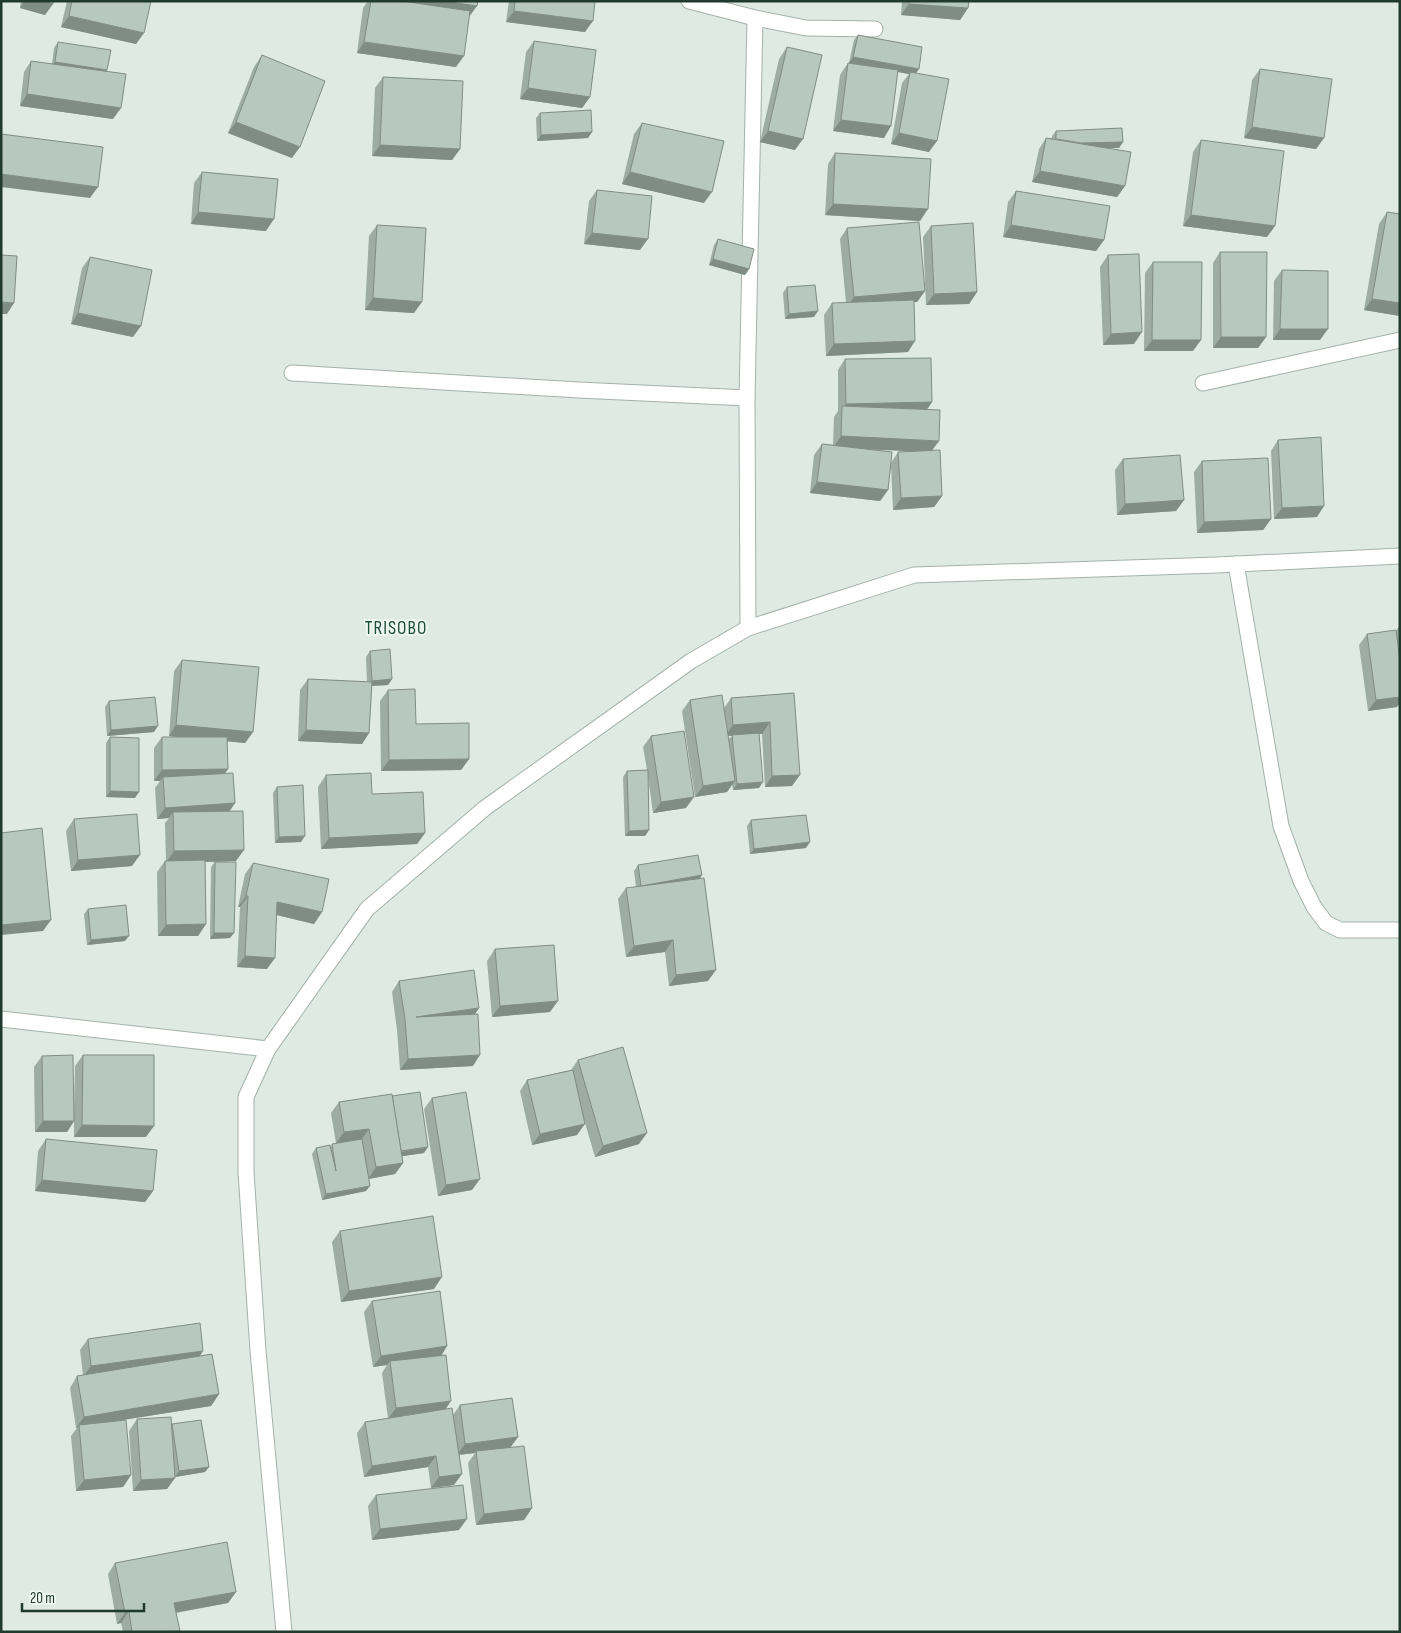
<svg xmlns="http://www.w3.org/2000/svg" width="1401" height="1633" viewBox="0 0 1401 1633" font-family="'Sofia Sans Condensed',sans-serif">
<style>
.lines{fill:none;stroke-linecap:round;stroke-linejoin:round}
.minor-casing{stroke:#a2b2aa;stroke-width:17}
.minor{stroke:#fff;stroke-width:15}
.wall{fill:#9daca4;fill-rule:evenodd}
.shaded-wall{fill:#808c86}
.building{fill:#b7c8bf;stroke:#808c86}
.labels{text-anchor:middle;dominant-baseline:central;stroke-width:4;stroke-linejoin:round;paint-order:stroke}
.quarter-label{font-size:19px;letter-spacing:1px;fill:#1c4c3a;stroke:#eff7f2}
</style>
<rect width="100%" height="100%" fill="#dfeae4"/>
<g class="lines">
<defs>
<g id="minor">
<polyline points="689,1 755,18 806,28 875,29"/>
<polyline points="292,373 579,390 747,398"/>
<polyline points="1203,383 1400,340"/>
<polyline points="1236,564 1281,826 1301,881 1314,907 1326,923 1340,930 1400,930"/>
<polyline points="748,628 747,398 755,18"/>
<polyline points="1,1019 268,1049"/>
<polyline points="284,1632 258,1351 246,1172 246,1097 268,1049 367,909 485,808 691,661 748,628 914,575 1217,565 1400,556"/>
</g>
</defs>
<!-- minor casing -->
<use href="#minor" class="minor-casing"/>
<!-- minor -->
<use href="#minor" class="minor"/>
</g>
<!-- wall -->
<g class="wall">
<polygon points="21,1 53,1 45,15 20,8"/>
<polygon points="67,1 151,1 136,44 61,27"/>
<polygon points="368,1 478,1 469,17 456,67 357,53 363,8"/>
<polygon points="509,1 595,1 585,32 506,22"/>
<polygon points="902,1 969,1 968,8 960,20 901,15"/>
<polygon points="858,35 916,73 929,152 891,144 902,83 909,74 898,72 884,138 833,131 840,75 848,63 862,65 849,63 854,40"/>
<polygon points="534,41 590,97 582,108 520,99 526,52"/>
<polygon points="58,42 107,70 106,72 113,119 20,106 24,72 31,61 52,64 54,48"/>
<polygon points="787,47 795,150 760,142 779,59"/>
<polygon points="262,55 292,158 228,133 254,67"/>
<polygon points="1260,69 1324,138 1316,149 1244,138 1252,80"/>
<polygon points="383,77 460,149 452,160 372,156 375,88"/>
<polygon points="540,113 592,132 588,138 537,141 536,118"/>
<polygon points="642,123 704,203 622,184 634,134"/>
<polygon points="1056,131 1123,142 1119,148 1109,148 1125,186 1117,197 1032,182 1039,149 1046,138 1052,138 1052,136"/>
<polygon points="1201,140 1267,237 1183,226 1193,152"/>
<polygon points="835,153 920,221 825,215 828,164"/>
<polygon points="202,172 266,231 191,224 194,183"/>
<polygon points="597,190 640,250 584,244 589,201"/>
<polygon points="1016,191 1104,240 1096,251 1003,237 1008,202"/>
<polygon points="1387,212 1400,214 1400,316 1364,310 1379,224"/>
<polygon points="377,225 414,313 365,310 369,236"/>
<polygon points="931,226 977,292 969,304 926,305 923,237"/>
<polygon points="847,228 925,291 917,302 914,302 908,352 826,356 824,315 832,303 846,303 840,239"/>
<polygon points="718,239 749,269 745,275 709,265 714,245"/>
<polygon points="1220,252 1266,337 1258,348 1213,348 1213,263"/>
<polygon points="1108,255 1134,344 1103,345 1100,267"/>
<polygon points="90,257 133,337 71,324 82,268"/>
<polygon points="1153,262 1193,351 1144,351 1145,273"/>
<polygon points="1282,270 1320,340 1273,340 1274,281"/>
<polygon points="787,287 814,317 785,319 783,293"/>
<path d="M845 359 932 402 927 410 932 450 942 496 934 507 893 510 891 466 888 490 880 501 810 493 814 455 822 444 833 445 834 417 838 411V370ZM869 449 912 451 898 452 891 463Z"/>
<polygon points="1278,440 1317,517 1274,519 1271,451"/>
<polygon points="1123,459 1184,500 1176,511 1117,515 1115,470"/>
<polygon points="1202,461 1271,519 1263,530 1197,533 1194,472"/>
<polygon points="1400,625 1400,649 1397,641 1397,707 1368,711 1359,645 1367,634 1396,631"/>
<polygon points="370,651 392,679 388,685 371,686 369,733 362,744 298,741 300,690 308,679 367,682 366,657"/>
<polygon points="182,660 253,732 245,743 227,741 228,769 225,773 235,803 230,811 236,861 216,862 230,938 210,939 211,867 215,862 205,862 206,924 198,936 158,936 157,872 165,861 166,861 165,823 169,818 157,819 155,788 160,781 154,781 154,748 162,737 174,737 169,736 174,671"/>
<polygon points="388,690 416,724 469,759 461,770 381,771 380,701"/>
<path d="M794 693 792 786 765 787 762 734H759V788L733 790 732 784 727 792 695 797 682 711 690 700 724 708 731 698ZM728 736H732L728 740Z"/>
<polygon points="109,701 154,732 107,736 105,707"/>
<polygon points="651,736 686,808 653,813 648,777 649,830 645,836 625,836 623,777 627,771 647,770 643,747"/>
<polygon points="110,737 135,798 106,797 106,743"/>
<polygon points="326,775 372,794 425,833 417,844 321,849 318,787"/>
<polygon points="277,787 301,842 275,843 273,793"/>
<polygon points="74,819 132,866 71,871 66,831"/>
<polygon points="751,820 806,848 750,854 747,826"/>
<polygon points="253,863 322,912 314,924 276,915 267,969 237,967 240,907 238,907 245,874"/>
<polygon points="638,865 702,875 700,878 708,981 669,986 665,952 626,957 618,899 626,888 636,887 634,871"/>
<polygon points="88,909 125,941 87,945 84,914"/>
<polygon points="495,949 550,1012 492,1017 487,961"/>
<polygon points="399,981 479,1008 475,1014 473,1066 400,1070 397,1030 392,992"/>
<polygon points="83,1055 146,1137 74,1137 74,1121 67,1132 35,1132 34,1067 42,1056 74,1110 75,1066"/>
<polygon points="578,1060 639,1144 595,1157 583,1116 577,1135 532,1145 520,1091 527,1080 571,1070"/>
<polygon points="392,1096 424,1153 402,1156 403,1163 395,1174 369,1179 366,1191 322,1200 312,1154 316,1148 331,1147 332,1144 350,1141 336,1143 331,1113 339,1102"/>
<polygon points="432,1098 472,1190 438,1196 424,1109"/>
<polygon points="46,1139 153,1191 145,1202 35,1191 38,1151"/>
<polygon points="340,1231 434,1289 341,1302 332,1242"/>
<polygon points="372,1301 447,1346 441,1355 446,1409 453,1415 460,1405 518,1437 510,1447 532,1508 524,1520 476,1525 468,1463 475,1453 459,1455 454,1485 431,1488 428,1467 364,1477 357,1433 365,1422 388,1418 382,1373 387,1365 373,1367 364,1312"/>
<polygon points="88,1339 203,1351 200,1356 219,1394 211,1406 115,1421 131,1475 123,1487 76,1491 71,1436 77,1428 76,1428 70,1388 77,1376 83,1375 80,1350"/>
<polygon points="137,1419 172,1424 209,1467 205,1472 175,1477 167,1489 133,1491 129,1431"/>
<polygon points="376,1495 459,1530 372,1540 368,1506"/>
<polygon points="115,1563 236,1592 228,1603 176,1613 180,1632 123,1632 121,1623 117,1624 108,1574"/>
</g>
<!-- shaded-wall -->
<g class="shaded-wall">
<polygon points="24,1 44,1 53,4 45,15 20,8"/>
<polygon points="396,1 443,1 477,6 469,17"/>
<polygon points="909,4 968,8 960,20 901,15"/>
<polygon points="514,11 593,21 585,32 506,22"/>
<polygon points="69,16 144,33 136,44 61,27"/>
<polygon points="364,42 464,56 456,67 357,53"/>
<polygon points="853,57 919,69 915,75 910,72 909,74 849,63"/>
<polygon points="55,62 107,70 103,76 51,68"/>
<polygon points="528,88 590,97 582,108 520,99"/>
<polygon points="27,94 121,108 113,119 20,106"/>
<polygon points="841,120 891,126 884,138 833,131"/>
<polygon points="236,122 300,147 292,158 228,133"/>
<polygon points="1252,127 1324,138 1316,149 1244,138"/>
<polygon points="768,131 803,139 795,150 760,142"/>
<polygon points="592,132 588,138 537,141 541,135"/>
<polygon points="899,133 937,141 929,152 891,144"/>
<polygon points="1123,142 1119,148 1052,150 1056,144"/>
<polygon points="380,145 460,149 452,160 372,156"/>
<polygon points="1040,171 1125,186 1117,197 1032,182"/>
<polygon points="630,172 712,192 704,203 622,184"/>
<polygon points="1,174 98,187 90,198 1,187"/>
<polygon points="833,204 928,209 920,221 825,215"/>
<polygon points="198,212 274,219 266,231 191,224"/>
<polygon points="1191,215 1275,226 1267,237 1183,226"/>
<polygon points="1011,225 1104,240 1096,251 1003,237"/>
<polygon points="592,233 648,239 640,250 584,244"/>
<polygon points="713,259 749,269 745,275 709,265"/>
<polygon points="925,291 917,302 846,308 854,297"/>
<polygon points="977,292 969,304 926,305 934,294"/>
<polygon points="373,298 422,302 414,313 365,310"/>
<polygon points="1372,299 1400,303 1400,316 1364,310"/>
<polygon points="1,302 14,303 7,314 1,314"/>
<polygon points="818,311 814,317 785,319 789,314"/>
<polygon points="78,313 141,326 133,337 71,324"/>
<polygon points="1280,329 1328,329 1320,340 1273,340"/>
<polygon points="1142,332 1134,344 1103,345 1111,334"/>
<polygon points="1221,337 1266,337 1258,348 1213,348"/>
<polygon points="1152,340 1201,340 1193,351 1144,351"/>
<polygon points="915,341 908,352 826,356 834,344"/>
<polygon points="932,402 924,413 842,410 846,404"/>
<polygon points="841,436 939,441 931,452 833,448"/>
<polygon points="817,482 888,490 880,501 810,493"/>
<polygon points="942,496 934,507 893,510 901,498"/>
<polygon points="1184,500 1176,511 1117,515 1125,504"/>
<polygon points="1324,506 1317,517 1274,519 1282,508"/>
<polygon points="1271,519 1263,530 1197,533 1204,522"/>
<polygon points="392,679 388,685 368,686 372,681"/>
<polygon points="1400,697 1400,703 1397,707 1368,711 1376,700"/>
<polygon points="770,722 762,734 725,736 733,725"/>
<polygon points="176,725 253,732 245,743 169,736"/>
<polygon points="158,726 154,732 107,736 111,730"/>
<polygon points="306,730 369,733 362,744 298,741"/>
<polygon points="469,759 461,770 381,771 389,760"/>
<polygon points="228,769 220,780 163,777 160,781 154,781 162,770"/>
<polygon points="800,775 792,786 765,787 772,776"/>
<polygon points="735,781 727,792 695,797 703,786"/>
<polygon points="763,782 759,788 733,790 737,784"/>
<polygon points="110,791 139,792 135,798 106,797"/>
<polygon points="694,797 686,808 653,813 661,802"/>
<polygon points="235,803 227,814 173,812 169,818 157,819 165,808"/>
<polygon points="649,830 645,836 625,836 629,831"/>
<polygon points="425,833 417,844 321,849 329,838"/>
<polygon points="305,836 301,842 275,843 279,837"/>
<polygon points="810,842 806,848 750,854 754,849"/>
<polygon points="244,850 236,861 166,863 174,851"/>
<polygon points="140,855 132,866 71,871 78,860"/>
<polygon points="702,875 698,881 641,886"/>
<polygon points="246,896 248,896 240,907 238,907"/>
<polygon points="277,902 322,912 314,924 269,913"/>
<polygon points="51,920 43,931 1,935 1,925"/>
<polygon points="206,924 198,936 158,936 166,925"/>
<polygon points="214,933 234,933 230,938 210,939"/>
<polygon points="129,936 125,941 87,945 91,940"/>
<polygon points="673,940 665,952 626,957 634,946"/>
<polygon points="245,956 275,958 267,969 237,967"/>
<polygon points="716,970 708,981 669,986 676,975"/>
<polygon points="558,1001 550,1012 492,1017 500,1006"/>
<polygon points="479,1008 471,1020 416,1017"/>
<polygon points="480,1055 473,1066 400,1070 408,1059"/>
<polygon points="43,1121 74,1121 67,1132 35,1132"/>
<polygon points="585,1124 577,1135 532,1145 540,1134"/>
<polygon points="82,1125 154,1126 146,1137 74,1137"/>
<polygon points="369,1129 361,1140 336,1143 344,1132"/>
<polygon points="647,1133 639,1144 595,1157 603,1146"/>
<polygon points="428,1147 424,1153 397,1157 401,1152"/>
<polygon points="403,1163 395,1174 368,1179 376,1167"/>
<polygon points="480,1179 472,1190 438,1196 446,1185"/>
<polygon points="42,1180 153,1191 145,1202 35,1191"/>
<polygon points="370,1186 366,1191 322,1200 326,1194"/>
<polygon points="442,1277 434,1289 341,1302 349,1291"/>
<polygon points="447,1346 440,1358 390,1361 387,1365 373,1367 381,1356"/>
<polygon points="203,1351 195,1362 83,1377 91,1366"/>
<polygon points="219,1394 211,1406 79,1427 79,1425 77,1428 76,1428 84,1417"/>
<polygon points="451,1401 443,1413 388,1419 396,1408"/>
<polygon points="518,1437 510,1448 476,1451 475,1453 457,1455 465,1444"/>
<polygon points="436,1456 428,1467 364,1477 372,1466"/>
<polygon points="209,1467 205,1472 175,1477 179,1471"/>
<polygon points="462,1474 454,1485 431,1488 439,1477"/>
<polygon points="131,1475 123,1487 76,1491 84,1480"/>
<polygon points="175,1478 167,1489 133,1491 141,1480"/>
<polygon points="532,1508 524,1520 476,1525 484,1514"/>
<polygon points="467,1519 459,1530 372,1540 380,1529"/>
<polygon points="236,1592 228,1603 167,1614 174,1603"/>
<polygon points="129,1611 121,1623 117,1624 125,1613"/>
</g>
<!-- building -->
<g class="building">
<polygon points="44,1 53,1 53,4"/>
<polygon points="72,1 151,1 144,33 69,16"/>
<polygon points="371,1 402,1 470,11 464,56 364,42"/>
<polygon points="443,1 478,1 477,6"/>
<polygon points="515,1 595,1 593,21 514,11"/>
<polygon points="909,1 969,1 968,8 909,4"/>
<polygon points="858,35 922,47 919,69 853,57"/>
<polygon points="534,41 596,50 590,97 528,88"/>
<polygon points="58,42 111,50 107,70 55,62"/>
<polygon points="787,47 822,55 803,139 768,131"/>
<polygon points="262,55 325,81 300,147 236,122"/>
<polygon points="31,61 126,74 121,108 27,94"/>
<polygon points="848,63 898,70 891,126 841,120"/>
<polygon points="1260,69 1332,79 1324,138 1252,127"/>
<polygon points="910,72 949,79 937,141 899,133"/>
<polygon points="383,77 463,81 460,149 380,145"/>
<polygon points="591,110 592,132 541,135 540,113"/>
<polygon points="642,123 724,141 712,192 630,172"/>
<polygon points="1122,128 1123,142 1081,143 1056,139 1056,131"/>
<polygon points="1,134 103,147 98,187 1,174"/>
<polygon points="1046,138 1131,152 1125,186 1040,171"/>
<polygon points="1201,140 1284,151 1275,226 1191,215"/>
<polygon points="835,153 931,159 928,209 833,204"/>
<polygon points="202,172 278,179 274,219 198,212"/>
<polygon points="597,190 652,196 648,239 592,233"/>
<polygon points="1016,191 1110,206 1104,240 1011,225"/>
<polygon points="1387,212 1400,214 1400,303 1372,299"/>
<polygon points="919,222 925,291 854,297 847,228"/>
<polygon points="973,223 977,292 934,294 931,226"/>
<polygon points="377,225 426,228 422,302 373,298"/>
<polygon points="718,239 754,249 749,269 713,259"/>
<polygon points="1220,252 1267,252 1266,337 1221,337"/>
<polygon points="1139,254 1142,332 1111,334 1108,255"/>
<polygon points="1,255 17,256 14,303 1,302"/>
<polygon points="90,257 152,270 141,326 78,313"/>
<polygon points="1153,262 1202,262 1201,340 1152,340"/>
<polygon points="1282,270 1328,271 1328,329 1280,329"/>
<polygon points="815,285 818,311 789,314 787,287"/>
<polygon points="914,300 915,341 834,344 832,303"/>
<polygon points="931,358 932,402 846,404 845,359"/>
<polygon points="842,406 940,410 939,441 841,436"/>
<polygon points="1321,437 1324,506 1282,508 1278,440"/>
<polygon points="822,444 892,452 888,490 817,482"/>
<polygon points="940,450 942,496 901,498 898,452"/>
<polygon points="1180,455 1184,500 1125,504 1123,459"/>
<polygon points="1268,458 1271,519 1204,522 1202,461"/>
<polygon points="1396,630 1400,661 1400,697 1376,700 1367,634"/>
<polygon points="390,649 392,679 372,681 370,651"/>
<polygon points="182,660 259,667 253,732 176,725"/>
<polygon points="308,679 372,682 369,733 306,730"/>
<polygon points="415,689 416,724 469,723 469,759 389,760 388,690"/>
<polygon points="794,693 800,775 772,776 770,722 733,725 731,698"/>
<polygon points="722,695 735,781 703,786 690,700"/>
<polygon points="155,697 158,726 111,730 109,701"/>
<polygon points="684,731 694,797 661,802 651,736"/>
<polygon points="759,733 763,782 737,784 732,735"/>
<polygon points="110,737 139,738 139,792 110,791"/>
<polygon points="162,737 227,737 228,769 162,770"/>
<polygon points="648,770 649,830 629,831 627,771"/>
<polygon points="233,773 235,803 165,808 163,777"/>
<polygon points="371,773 372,794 423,792 425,833 329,838 326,775"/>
<polygon points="303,785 305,836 279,837 277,787"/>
<polygon points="243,811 244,850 174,851 173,812"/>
<polygon points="137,814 140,855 78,860 74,819"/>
<polygon points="806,815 810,842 754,849 751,820"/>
<polygon points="42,828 51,920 1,925 1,833"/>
<polygon points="698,855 702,875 641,886 638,865"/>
<polygon points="205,860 206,924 166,925 165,861"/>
<polygon points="215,862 236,862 234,933 214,933"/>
<polygon points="253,863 329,879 322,912 277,902 275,958 245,956 248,896 246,896"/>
<polygon points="704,878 716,970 676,975 673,940 634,946 626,888"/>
<polygon points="126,905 129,936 91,940 88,909"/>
<polygon points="554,945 558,1001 500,1006 495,949"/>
<polygon points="474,970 479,1008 416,1017 478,1014 480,1055 408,1059 405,1019 399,981"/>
<polygon points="623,1047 647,1133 603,1146 578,1060"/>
<polygon points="73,1055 74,1121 43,1121 42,1056"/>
<polygon points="83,1055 154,1055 154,1126 82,1125"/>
<polygon points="573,1070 585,1124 540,1134 527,1080"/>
<polygon points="420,1092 428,1147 401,1151 392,1096"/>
<polygon points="466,1092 480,1179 446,1185 432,1098"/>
<polygon points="392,1094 403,1163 376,1167 369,1129 344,1132 339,1102"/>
<polygon points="46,1139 157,1150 153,1191 42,1180"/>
<polygon points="362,1139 370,1186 326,1194 316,1148 330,1145 336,1171 332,1144"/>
<polygon points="433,1216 442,1277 349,1291 340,1231"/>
<polygon points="440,1291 447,1346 381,1356 372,1301"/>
<polygon points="200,1323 203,1351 91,1366 88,1339"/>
<polygon points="212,1354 219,1394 84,1417 77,1376"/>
<polygon points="446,1355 451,1401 396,1408 390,1361"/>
<polygon points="512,1398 518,1437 465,1444 460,1405"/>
<polygon points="452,1408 462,1474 439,1477 436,1456 372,1466 365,1422"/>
<polygon points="171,1417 175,1478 141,1480 137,1419"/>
<polygon points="126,1420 131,1475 84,1480 79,1425"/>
<polygon points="201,1420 209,1467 179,1471 172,1424"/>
<polygon points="524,1446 532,1508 484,1514 476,1451"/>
<polygon points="463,1485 467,1519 380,1529 376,1495"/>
<polygon points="227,1542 236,1592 174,1603 180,1631 132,1632 129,1611 125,1613 115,1563"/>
</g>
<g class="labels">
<!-- quarter labels -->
<g class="quarter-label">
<text x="396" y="628">TRISOBO</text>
</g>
</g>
<!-- border -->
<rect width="1401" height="1633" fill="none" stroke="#203a30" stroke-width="5"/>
<!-- scale -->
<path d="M22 1603v8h122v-8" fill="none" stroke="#203a30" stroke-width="2.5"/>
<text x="30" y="1603" font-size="15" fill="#203a30" stroke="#eff7f2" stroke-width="4" paint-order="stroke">20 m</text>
</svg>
